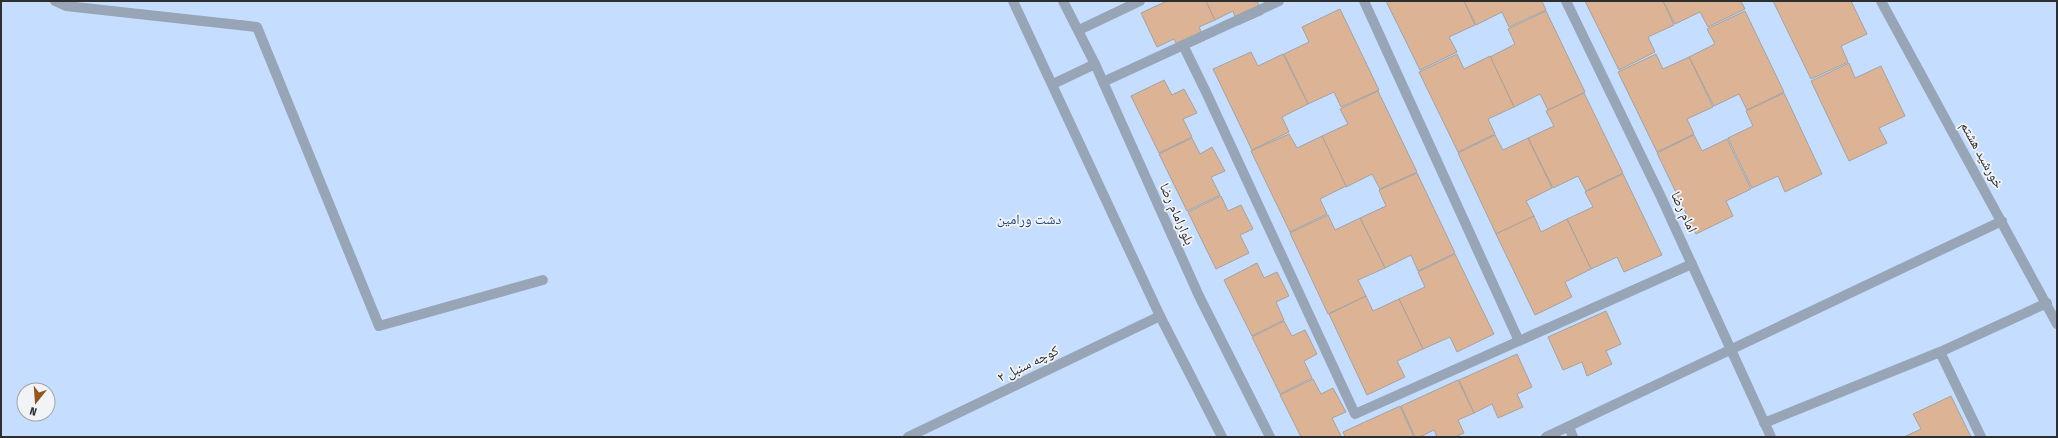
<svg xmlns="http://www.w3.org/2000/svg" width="2058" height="438" viewBox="0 0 2058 438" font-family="'Fira Sans Condensed','Noto Naskh Arabic',sans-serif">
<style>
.green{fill:#c5deff;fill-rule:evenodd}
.building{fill:#dcb394;stroke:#a5a2a0}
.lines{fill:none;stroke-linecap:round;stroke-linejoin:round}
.minor{stroke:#98a5b6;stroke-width:10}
.labels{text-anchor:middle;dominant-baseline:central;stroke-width:3.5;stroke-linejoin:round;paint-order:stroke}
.street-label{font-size:14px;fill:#2d2e2f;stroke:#f1f3f6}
.park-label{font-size:14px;fill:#244a7b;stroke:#f1f3f6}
</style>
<rect width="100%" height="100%" fill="#f1f3f6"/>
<!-- green -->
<path class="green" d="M1 1H2057V437H1ZM24 390H48V414H24Z"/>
<!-- building -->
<g class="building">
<polygon points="1167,1 1206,1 1215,20 1199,27 1205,40 1180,51 1174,39 1157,47 1141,13"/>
<polygon points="1206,1 1257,1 1263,14 1238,25 1233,11 1215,20"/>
<polygon points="1386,1 1464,1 1475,25 1449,37 1457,52 1420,70"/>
<polygon points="1464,1 1542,1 1546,10 1509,27 1502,12 1476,25"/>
<polygon points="1585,1 1663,1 1674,25 1648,37 1655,52 1619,70"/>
<polygon points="1663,1 1741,1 1745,9 1708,27 1700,12 1675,24"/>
<polygon points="1773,1 1851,1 1867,34 1841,46 1848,62 1811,79"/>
<polygon points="1340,9 1379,90 1341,107 1334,92 1308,104 1284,54 1309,42 1302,27"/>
<polygon points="1546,11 1585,92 1548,110 1540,94 1514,107 1490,57 1515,44 1508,29"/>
<polygon points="1745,11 1784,92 1747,110 1739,94 1714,106 1689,57 1715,44 1707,29"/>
<polygon points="1251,52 1258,66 1283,54 1308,104 1282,117 1289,132 1252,150 1213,69"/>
<polygon points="1457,54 1464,69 1490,56 1514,107 1488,119 1495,134 1458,152 1419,72"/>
<polygon points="1656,54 1663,69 1689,57 1713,107 1687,119 1694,134 1657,152 1618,72"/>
<polygon points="1849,63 1855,78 1881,66 1905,116 1879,128 1887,143 1849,161 1811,81"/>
<polygon points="1164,80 1172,95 1184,89 1197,113 1183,119 1192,137 1159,153 1131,96"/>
<polygon points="1378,91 1417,172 1380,189 1372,174 1346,187 1322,136 1348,124 1340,109"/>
<polygon points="1584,93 1623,173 1586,191 1578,176 1553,188 1528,138 1554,126 1546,111"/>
<polygon points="1784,93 1822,174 1785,192 1778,176 1752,188 1728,138 1753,126 1746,111"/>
<polygon points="1289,134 1297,148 1322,136 1346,186 1320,199 1327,214 1290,232 1251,151"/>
<polygon points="1495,135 1503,150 1528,138 1552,188 1526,201 1534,216 1496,234 1458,153"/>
<polygon points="1694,135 1702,151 1727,139 1751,189 1726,201 1733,216 1696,234 1657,153"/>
<polygon points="1192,138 1200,154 1212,147 1225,171 1211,177 1220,195 1187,211 1159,154"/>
<polygon points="1417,173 1455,253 1418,271 1411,255 1385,268 1360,218 1386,206 1379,190"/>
<polygon points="1623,174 1662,255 1624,272 1617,257 1591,269 1567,219 1593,207 1585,192"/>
<polygon points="1221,196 1228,211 1241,205 1253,229 1240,235 1249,253 1216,269 1188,212"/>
<polygon points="1328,215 1335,230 1360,218 1385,268 1358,280 1366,296 1328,314 1290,233"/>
<polygon points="1534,216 1541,232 1567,219 1591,269 1565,282 1572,297 1535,315 1496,234"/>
<polygon points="1455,254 1494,334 1457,352 1450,337 1423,349 1399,299 1425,287 1418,272"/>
<polygon points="1257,263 1264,278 1277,272 1289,296 1276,302 1284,320 1252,336 1224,280"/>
<polygon points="1366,296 1373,311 1399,299 1423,349 1397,361 1405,377 1367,395 1329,314"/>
<polygon points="1606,311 1621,344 1606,351 1612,364 1587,376 1582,362 1563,370 1548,337"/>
<polygon points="1284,321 1292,336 1305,330 1317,354 1304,361 1312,378 1280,394 1252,337"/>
<polygon points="1517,354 1532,387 1517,394 1523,407 1498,418 1492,404 1474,413 1459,380"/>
<polygon points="1313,379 1321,394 1333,388 1346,412 1332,418 1341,436 1339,437 1301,437 1280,395"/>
<polygon points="1458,380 1474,413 1458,420 1464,433 1455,437 1437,437 1434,430 1420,437 1415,437 1401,406"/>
<polygon points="1951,396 1971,437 1904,437 1921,429 1913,414"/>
<polygon points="1400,406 1414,437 1345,437 1343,432"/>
</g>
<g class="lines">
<!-- minor -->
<g class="minor">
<polyline points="55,1 66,6 257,27 379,326 543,280"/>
<polyline points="1013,1 1160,316 1222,437"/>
<polyline points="1063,1 1095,64 1199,296 1270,437"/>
<polyline points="1364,1 1519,341"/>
<polyline points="1566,1 1661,197 1771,437"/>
<polyline points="1881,1 2057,324"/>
<polyline points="1079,30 1140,1"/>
<polyline points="1183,45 1206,92 1355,414 1692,264"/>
<polyline points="1103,82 1279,1"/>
<polyline points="1053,84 1095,64"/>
<polyline points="1940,352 1981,437"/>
<polyline points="1764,423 1940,352 2047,303"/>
<polyline points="1569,427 1573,437"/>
<polyline points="908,437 1160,316"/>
<polyline points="1546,437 2002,221"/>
</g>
</g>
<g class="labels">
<!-- street labels -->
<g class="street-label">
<text transform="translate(1982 155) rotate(61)">خورشید هشتم</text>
<text transform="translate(1684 212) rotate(65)">امام رضا</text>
<text transform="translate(1177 214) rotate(66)">بلوارامام رضا</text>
<text transform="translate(1028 364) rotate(-26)">کوچه سنبل ۲</text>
</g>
<!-- park labels -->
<g class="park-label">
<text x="1029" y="219">دشت ورامین</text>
</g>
</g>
<!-- border -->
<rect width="2058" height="438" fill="none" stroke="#2d2e2f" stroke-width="4"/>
<!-- north arrow -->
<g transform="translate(36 402) rotate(197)"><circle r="19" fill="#f1f3f6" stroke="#a3a4a6"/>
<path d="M0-3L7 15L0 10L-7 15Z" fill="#95551d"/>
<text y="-6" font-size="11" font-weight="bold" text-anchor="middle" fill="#2d2e2f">N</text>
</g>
</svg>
